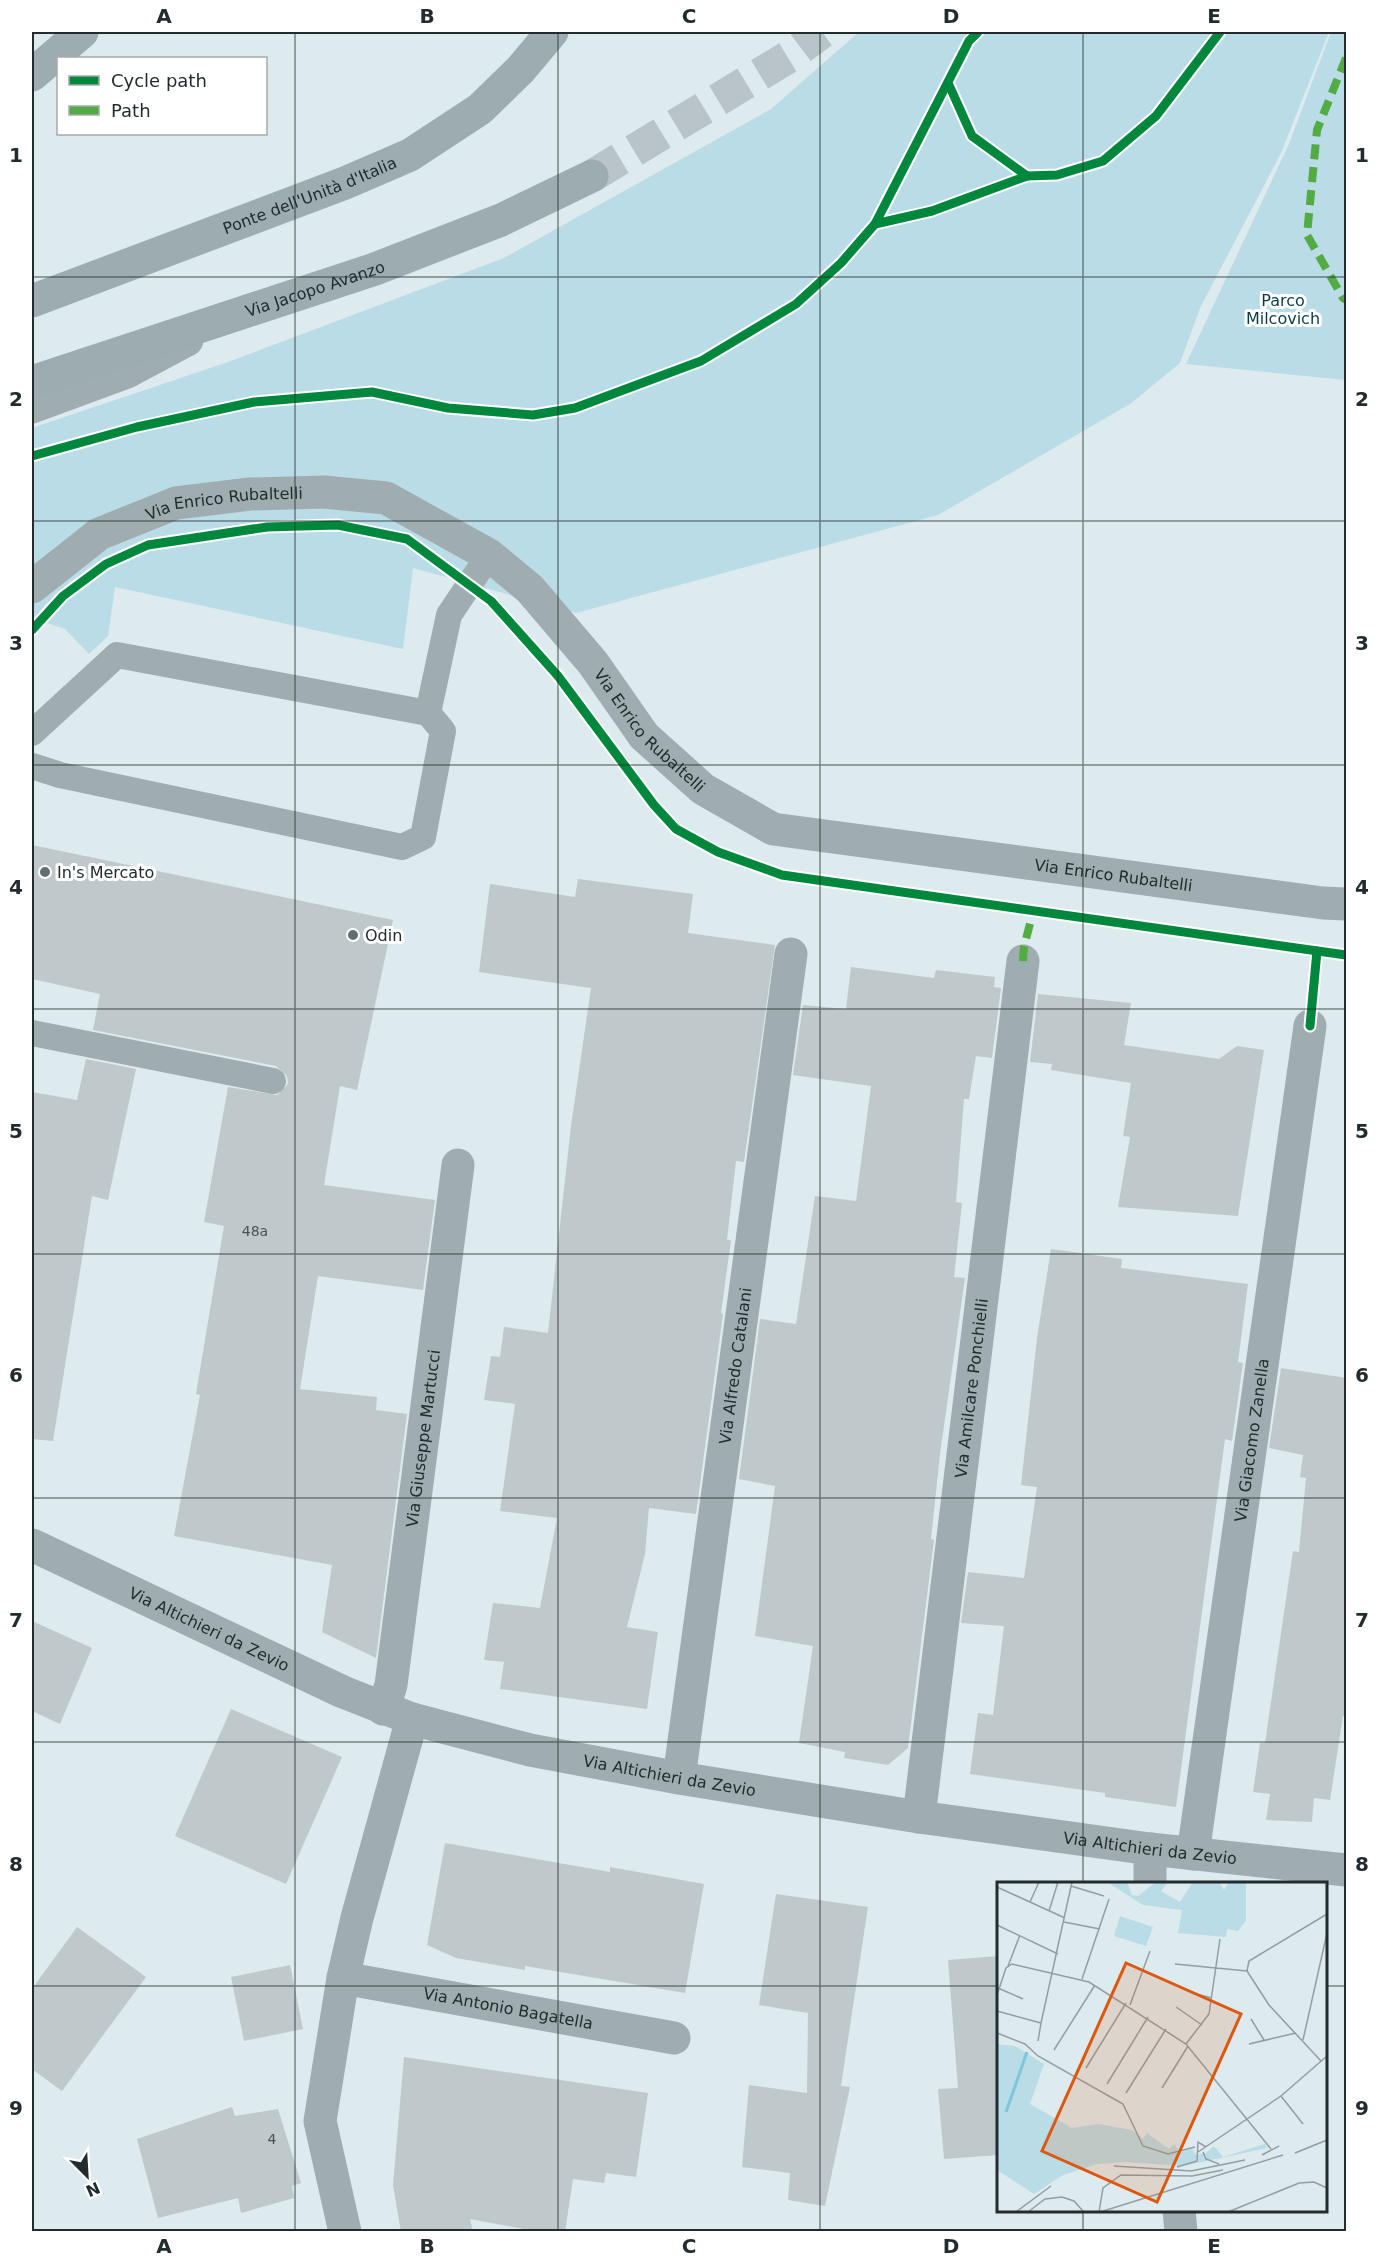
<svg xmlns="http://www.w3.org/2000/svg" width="1378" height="2263" viewBox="0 0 1378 2263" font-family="'DejaVu Sans',sans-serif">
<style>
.green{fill:#b9dce6}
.building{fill:#bfc9cc}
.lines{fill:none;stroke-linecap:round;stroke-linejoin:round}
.secondary-tunnel{stroke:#b8c4c8;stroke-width:33;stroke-dasharray:33 16;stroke-linecap:butt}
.lane{stroke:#a0adb0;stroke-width:26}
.street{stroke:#a0adb0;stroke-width:33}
.secondary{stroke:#9cacb0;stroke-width:33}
.quiet{stroke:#53ab44;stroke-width:8;stroke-dasharray:15 8;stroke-linecap:butt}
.cycleway-casing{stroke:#fff;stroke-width:13}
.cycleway{stroke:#00873e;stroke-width:9}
.grid{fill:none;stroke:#222b2e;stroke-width:1.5;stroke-opacity:0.55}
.poi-dot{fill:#636e71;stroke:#fff;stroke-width:2}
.labels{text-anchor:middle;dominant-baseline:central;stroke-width:6;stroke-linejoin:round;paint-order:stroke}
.number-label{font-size:14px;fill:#495256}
.street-label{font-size:16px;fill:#222b2e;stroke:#fff}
.park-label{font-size:16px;fill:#0b3a44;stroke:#fff}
.poi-label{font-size:16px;fill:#222b2e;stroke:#fff;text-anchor:start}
.inset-river{fill:none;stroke:#7ec6d9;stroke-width:3}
.inset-road{fill:none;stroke:#929ea1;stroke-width:1.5}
.view{fill:#de570e;fill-opacity:0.15;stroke:#de570e;stroke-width:3}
.inset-edge{fill:none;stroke:#222b2e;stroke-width:3}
.neatline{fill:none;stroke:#222b2e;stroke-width:2}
.grid-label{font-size:20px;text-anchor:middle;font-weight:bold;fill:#222b2e}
</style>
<rect width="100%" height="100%" fill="#ddeaee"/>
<!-- green -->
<g class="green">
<polygon points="859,32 1329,32 1281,153 1200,308 1180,363 1130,404 938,515 576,613 413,568 403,649 115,587 108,636 89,654 65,629 32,618 32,428 231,361 504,258 771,109"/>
<polygon points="1331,32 1346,32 1346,380 1186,364 1289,144"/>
</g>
<!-- building -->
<g class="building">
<polygon points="32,845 393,920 357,1090 340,1086 324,1185 435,1200 423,1290 318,1276 300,1389 377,1397 376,1410 407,1414 376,1658 322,1632 332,1565 174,1536 200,1395 196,1394 224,1226 204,1222 228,1087 277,1095 288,1084 287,1076 276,1066 93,1030 100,994 32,979"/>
<polygon points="578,879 693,894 688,933 775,945 744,1162 736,1161 727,1240 731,1240 721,1313 723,1314 696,1514 649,1508 645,1554 627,1627 658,1632 647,1709 500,1689 504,1662 484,1660 493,1603 540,1608 557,1518 500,1511 515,1404 484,1400 491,1356 500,1357 504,1327 548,1333 571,1126 591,988 479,972 490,884 575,897"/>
<polygon points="851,967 934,978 936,970 995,977 994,987 1001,988 992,1058 976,1056 969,1099 964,1099 956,1202 962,1203 954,1277 965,1278 940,1454 931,1539 934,1540 908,1748 888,1765 844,1758 845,1752 799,1743 813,1646 755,1636 775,1486 739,1479 760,1319 796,1324 815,1196 856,1201 871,1086 793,1075 803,1005 846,1009"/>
<polygon points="1038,994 1131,1003 1124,1045 1219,1059 1237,1046 1264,1050 1238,1216 1118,1207 1130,1137 1123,1136 1131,1083 1051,1070 1052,1064 1030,1062"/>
<polygon points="86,1059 136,1069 108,1200 92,1196 53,1441 32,1439 32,1092 77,1100"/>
<polygon points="1051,1249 1122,1259 1121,1268 1248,1284 1238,1362 1243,1363 1232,1441 1225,1439 1176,1807 1105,1797 1105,1793 970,1774 978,1713 993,1715 1004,1626 961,1623 968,1572 1024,1578 1037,1487 1021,1485 1037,1338"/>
<polygon points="1281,1368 1347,1378 1347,1717 1343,1716 1330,1800 1314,1798 1312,1822 1266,1820 1270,1794 1253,1792 1260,1743 1265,1743 1293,1551 1299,1552 1306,1478 1300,1477 1303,1455 1269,1448"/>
<polygon points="32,1621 92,1648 60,1724 32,1711"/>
<polygon points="231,1709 342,1757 286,1884 175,1836"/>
<polygon points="445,1843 610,1872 610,1867 704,1884 685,1993 525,1966 525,1970 456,1958 427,1945"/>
<polygon points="776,1894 868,1907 841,2086 850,2087 825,2206 788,2200 790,2173 742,2167 749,2085 807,2093 808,2013 759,2005"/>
<polygon points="77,1927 146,1977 62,2091 32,2069 32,1989"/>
<polygon points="999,1956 999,2155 944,2159 938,2089 958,2088 948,1960"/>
<polygon points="290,1965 303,2029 244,2041 231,1977"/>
<polygon points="404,2057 648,2093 636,2177 606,2173 604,2183 573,2179 565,2232 540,2232 470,2219 473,2232 401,2232 393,2185"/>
<polygon points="232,2107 235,2116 278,2109 301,2183 292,2186 294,2198 241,2213 238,2198 158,2218 137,2139"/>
</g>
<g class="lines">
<!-- secondary-tunnel -->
<polyline class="secondary-tunnel" points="592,176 790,56 822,32"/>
<!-- lane -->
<g class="lane">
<polyline points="428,713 449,615 489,555"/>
<polyline points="32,733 117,655 428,713 443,731 423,837 402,847 60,775 32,766"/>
<polyline points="32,1033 273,1081"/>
</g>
<!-- street -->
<g class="street">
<polyline points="32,407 127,372 187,340"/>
<path id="s1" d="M32 587 99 534 176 503 250 494 324 492 386 498 489 555 530 589 593 663 644 736 703 789 773 829 1323 903 1346 904"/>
<path id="s2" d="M32 1545 343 1692 412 1719 530 1750 679 1778 919 1817 1150 1849 1346 1870"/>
<path id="s3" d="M383 1709 391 1685 458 1165"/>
<path id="s4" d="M679 1778 791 954"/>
<path id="s5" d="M919 1817 1023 961"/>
<path id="s6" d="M1193 1854 1310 1026"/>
<polyline points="1150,1884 1150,1849"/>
<path id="s7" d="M343 1978 674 2038"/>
<polyline points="1179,2210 1181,2232"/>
<polyline points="345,2232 320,2121 343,1978 357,1918 412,1719"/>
</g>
<!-- secondary -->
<g class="secondary">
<polyline points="32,75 82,32"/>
<path id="s8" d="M32 301 345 183 410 155 480 109 521 69 552 32"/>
<path id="s9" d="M32 382 375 269 501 220 592 176"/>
</g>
<!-- quiet -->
<g class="quiet">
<polyline points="1346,58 1317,130 1307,235 1343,298 1346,300"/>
<polyline points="1023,961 1024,947 1033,912"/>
</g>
<defs>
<g id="cycleway">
<polyline points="949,85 972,136 1027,176"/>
<polyline points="875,224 932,211 1027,176 1057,175 1103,161 1156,116 1220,32"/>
<polyline points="32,456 137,427 254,402 372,392 448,408 533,415 575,408 701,361 796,304 841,263 875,224 969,41 978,32"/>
<polyline points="32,630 63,596 106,564 148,545 267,527 338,525 407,539 491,601 558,676 654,805 676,829 718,852 782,875 1346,955"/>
<polyline points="1310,1026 1317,951"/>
</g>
</defs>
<!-- cycleway casing -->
<use href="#cycleway" class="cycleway-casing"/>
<!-- cycleway -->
<use href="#cycleway" class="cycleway"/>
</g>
<!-- grid -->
<path class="grid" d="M295 32V2232M558 32V2232M820 32V2232M1083 32V1884M32 277H1346M32 521H1346M32 765H1346M32 1009H1346M32 1254H1346M32 1498H1346M32 1742H1346M32 1986H998M1326 1986H1346M1083 2210V2232"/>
<!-- markers -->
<g class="poi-dot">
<circle cx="45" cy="872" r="6"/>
<circle cx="353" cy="935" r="6"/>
</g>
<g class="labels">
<!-- number labels -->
<g class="number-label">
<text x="255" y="1231">48a</text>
<text x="272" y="2139">4</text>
</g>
<!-- street labels -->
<g class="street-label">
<text stroke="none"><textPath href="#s8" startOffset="297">Ponte dell'Unità d'Italia</textPath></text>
<text stroke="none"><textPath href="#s9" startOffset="298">Via Jacopo Avanzo</textPath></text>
<text stroke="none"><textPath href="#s1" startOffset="216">Via Enrico Rubaltelli</textPath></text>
<text stroke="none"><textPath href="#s1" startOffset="736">Via Enrico Rubaltelli</textPath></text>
<text stroke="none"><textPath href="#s1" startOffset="1240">Via Enrico Rubaltelli</textPath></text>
<text stroke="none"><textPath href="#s4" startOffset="416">Via Alfredo Catalani</textPath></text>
<text stroke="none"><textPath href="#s5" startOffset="432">Via Amilcare Ponchielli</textPath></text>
<text stroke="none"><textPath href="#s3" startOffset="274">Via Giuseppe Martucci</textPath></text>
<text stroke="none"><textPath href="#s6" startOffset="418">Via Giacomo Zanella</textPath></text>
<text stroke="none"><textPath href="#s2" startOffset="196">Via Altichieri da Zevio</textPath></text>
<text stroke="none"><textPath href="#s2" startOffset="682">Via Altichieri da Zevio</textPath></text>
<text stroke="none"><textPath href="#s2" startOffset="1168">Via Altichieri da Zevio</textPath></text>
<text stroke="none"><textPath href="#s7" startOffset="168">Via Antonio Bagatella</textPath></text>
</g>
<!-- park labels -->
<g class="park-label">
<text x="1283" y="300">Parco<tspan x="1283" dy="18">Milcovich</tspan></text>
</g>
<!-- poi labels -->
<g class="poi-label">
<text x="57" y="872">In's Mercato</text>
<text x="365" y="935">Odin</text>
</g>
</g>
<!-- overview -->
<g transform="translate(997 1882)">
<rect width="330" height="330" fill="#ddeaee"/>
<path d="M110 0H130L135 13 141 14 159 0H171L164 9 183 20 196 0H222L227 8 232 0H249V38L241 49 230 47 229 55 181 51 185 28 146 23ZM123 34 156 45 149 64 117 54ZM0 162 18 164 47 182 33 222 75 246 101 242 135 248 146 257 150 251 172 267 177 262 183 270 195 267 199 273 209 271 217 264 226 275 268 262 270 266 186 284 127 280 100 282 66 293 37 312 0 288Z" fill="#b9dce6"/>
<path class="inset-river" d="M9 230 30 170"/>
<path class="inset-road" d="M74 4 107 14M0 5 68 36M33 20 42 0M52 29 61 0M67 40 103 47M0 43 61 72M178 82 250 89M11 84 23 53M250 89 272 123 324 179M250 89 252 79 330 32M85 97 112 17M1 106 26 117M195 111 215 116M0 113 9 86 15 82 92 100 189 162 274 267M133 123 153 69M179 125 205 143M0 129 44 141 75 0M254 137 267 158M0 151 28 162 41 174 126 222 146 264 171 272 198 265M306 158 330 51M41 159 44 141M189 162 212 132 223 57M252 162 299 151M57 168 98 103M89 186 129 121M110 202 151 135M165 206 191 164M129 211 169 147M284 214 306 242M201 270 284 214 330 174M206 270 209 277 222 282M298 271 330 258M265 273 282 264M117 284 194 289 248 278M180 285 200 279 201 260 209 265M19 330 54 304M31 330 48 317 65 315 77 319 87 330M102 330 106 306 124 293 195 294 226 288M103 330 286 273M231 330 302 301 317 300 330 306"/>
<path class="view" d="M129 81 244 132 160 320 45 269Z"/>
<rect width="330" height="330" class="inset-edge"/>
</g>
<!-- border -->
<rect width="1378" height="2263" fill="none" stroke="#ffffff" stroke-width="66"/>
<!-- legend -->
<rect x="57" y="57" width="210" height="78" fill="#ffffff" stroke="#a7aaab" stroke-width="1.5"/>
<rect x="69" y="76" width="30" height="9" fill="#00873e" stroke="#a7aaab" stroke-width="1.5"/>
<text x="111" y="87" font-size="18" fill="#222b2e">Cycle path</text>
<rect x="69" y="106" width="30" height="9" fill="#53ab44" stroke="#a7aaab" stroke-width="1.5"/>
<text x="111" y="117" font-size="18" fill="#222b2e">Path</text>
<!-- north arrow -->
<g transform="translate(87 2176) rotate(156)" stroke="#ffffff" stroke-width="4.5" paint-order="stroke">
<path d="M0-4.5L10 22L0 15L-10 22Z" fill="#222b2e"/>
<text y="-9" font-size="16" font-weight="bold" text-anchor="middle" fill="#222b2e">N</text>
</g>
<rect x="33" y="33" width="1312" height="2197" class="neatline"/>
<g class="grid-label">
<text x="164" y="23">A</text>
<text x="427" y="23">B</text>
<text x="689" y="23">C</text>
<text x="951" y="23">D</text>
<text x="1214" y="23">E</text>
<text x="16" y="162">1</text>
<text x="1362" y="162">1</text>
<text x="16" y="406">2</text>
<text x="1362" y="406">2</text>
<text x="16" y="650">3</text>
<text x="1362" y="650">3</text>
<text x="16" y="894">4</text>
<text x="1362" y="894">4</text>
<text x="16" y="1138">5</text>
<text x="1362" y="1138">5</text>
<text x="16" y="1382">6</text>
<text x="1362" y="1382">6</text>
<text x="16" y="1627">7</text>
<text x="1362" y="1627">7</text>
<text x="16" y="1871">8</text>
<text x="1362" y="1871">8</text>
<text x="16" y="2115">9</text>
<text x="1362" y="2115">9</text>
<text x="164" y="2253">A</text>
<text x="427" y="2253">B</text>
<text x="689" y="2253">C</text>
<text x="951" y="2253">D</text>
<text x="1214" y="2253">E</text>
</g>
</svg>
